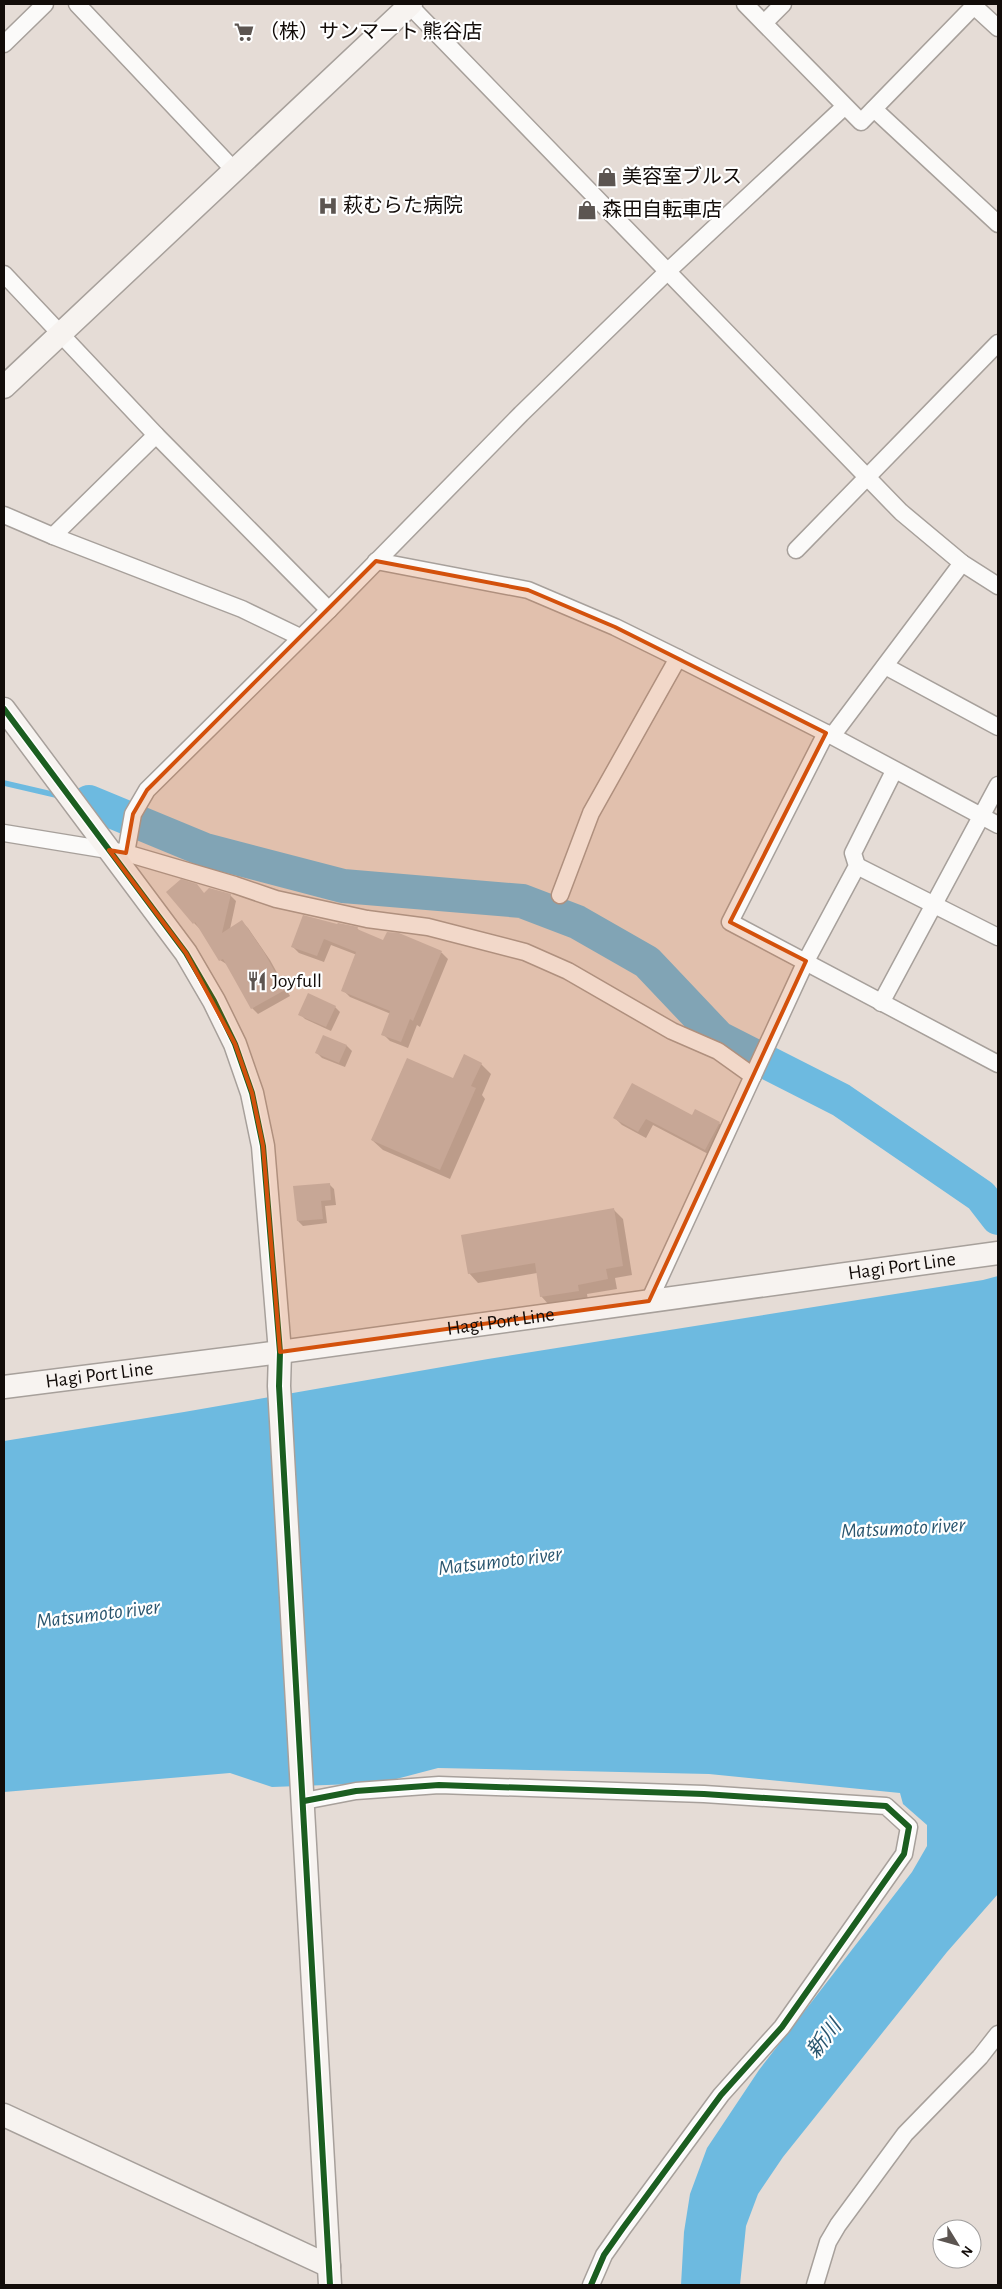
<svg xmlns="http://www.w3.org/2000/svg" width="1002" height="2289" viewBox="0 0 1002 2289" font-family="'Alegreya Sans','Noto Sans JP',sans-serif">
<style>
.water{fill:#6dbae0}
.shadow{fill:#0003}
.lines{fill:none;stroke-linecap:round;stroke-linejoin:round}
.stream{stroke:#6dbae0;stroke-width:5.5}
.river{stroke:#6dbae0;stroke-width:34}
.building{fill:#c5bdb9}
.street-casing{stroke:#a7a09b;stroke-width:19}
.secondary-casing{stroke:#a7a09b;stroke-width:25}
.street{stroke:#fbfaf9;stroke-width:16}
.secondary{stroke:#f7f3f0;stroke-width:22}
.cycleway-casing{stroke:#fff;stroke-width:9}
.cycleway{stroke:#1b5e20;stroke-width:6}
.marked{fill:#d3510c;fill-opacity:0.2;stroke:#d3510c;stroke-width:4;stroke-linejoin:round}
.labels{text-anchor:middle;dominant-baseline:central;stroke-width:4.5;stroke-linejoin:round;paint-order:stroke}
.poi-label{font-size:20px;fill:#120c09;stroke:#fff;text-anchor:start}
.street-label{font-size:20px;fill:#120c09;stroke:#fff}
.water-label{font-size:21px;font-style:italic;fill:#2a566f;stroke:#fff}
</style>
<rect width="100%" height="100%" fill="#e5dcd6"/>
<!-- water -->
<polygon class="water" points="998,1276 998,1894 947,1952 783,2157 758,2194 746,2226 740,2285 681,2285 684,2232 690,2194 707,2148 759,2070 912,1872 927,1846 927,1825 903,1804 900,1793 709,1774 438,1768 381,1783 272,1787 230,1773 4,1792 4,1441 184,1412 488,1359 983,1280"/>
<!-- shadow -->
<g class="shadow">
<polygon points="204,894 230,895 236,901 230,929 242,922 248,928 270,960 290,996 258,1014 252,1008 228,965 220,960 201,930 194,923"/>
<polygon points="338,926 357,928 361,933 384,942 399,935 442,953 448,959 420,1027 417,1025 408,1048 390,1041 383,1034 391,1014 350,997 343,990 357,955 331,945 324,962 299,953 292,946"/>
<polygon points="335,1007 340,1012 331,1031 305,1019 300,1014"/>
<polygon points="324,1037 347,1046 352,1051 345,1067 322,1058 317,1053"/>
<polygon points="481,1064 491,1074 482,1095 485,1099 450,1179 383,1150 372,1140 453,1080"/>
<polygon points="692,1117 719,1123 726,1130 712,1156 653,1125 646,1138 622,1125 615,1118"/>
<polygon points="329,1184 334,1189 336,1205 325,1206 327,1223 303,1226 298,1221"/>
<polygon points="614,1210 623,1219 632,1275 615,1278 617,1289 587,1294 588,1300 550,1306 541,1296 537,1273 478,1283 469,1273"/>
</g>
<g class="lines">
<!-- stream -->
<polyline class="stream" points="4,783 60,796"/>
<!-- river -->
<polyline class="river" points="89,802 205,850 343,886 522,901 577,922 647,962 719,1038 841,1100 981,1196 998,1218"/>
</g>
<!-- building -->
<g class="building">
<polygon points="181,879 197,884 204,893 209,888 231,894 222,933 242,920 264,952 285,990 251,1009 223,959 219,961 195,922 193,924 166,892"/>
<polygon points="303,915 337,924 338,923 358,927 357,929 383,940 387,932 399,933 442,951 413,1021 410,1019 401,1042 381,1035 390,1011 341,991 356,952 324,939 317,956 291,947"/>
<polygon points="308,993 336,1006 326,1027 298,1015"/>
<polygon points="323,1035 347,1045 339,1063 315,1053"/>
<polygon points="464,1054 482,1063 471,1086 476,1088 440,1170 371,1140 407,1058 453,1078"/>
<polygon points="632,1083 692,1115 695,1109 720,1122 705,1150 646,1119 638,1132 613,1118"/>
<polygon points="330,1183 331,1200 321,1201 323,1219 297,1221 293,1186"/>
<polygon points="614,1208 623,1266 606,1269 608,1279 578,1285 579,1291 540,1297 535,1263 468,1274 461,1235"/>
</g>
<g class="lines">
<defs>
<g id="street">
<polyline points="77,4 233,169"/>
<polyline points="408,4 901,512 962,563 998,586"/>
<polyline points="745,4 861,122 976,4"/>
<polyline points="974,6 998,28"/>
<polyline points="764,23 783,4"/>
<polyline points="4,44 45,4"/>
<polyline points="874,109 998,224"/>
<polyline points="4,274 156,435 329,610"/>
<polyline points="4,515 53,536 242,609 300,637"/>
<polyline points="53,536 156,435"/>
<polyline points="796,550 998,343"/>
<polyline points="376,561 528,590 615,627 678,658 832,736 998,825"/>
<polyline points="885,666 998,727"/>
<polyline points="826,733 730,922 998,1064"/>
<polyline points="832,736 962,563"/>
<polyline points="4,833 126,853 235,885 276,899 367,919 428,927 525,952 568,971 672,1031 718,1051 753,1076"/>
<polyline points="126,853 133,814 147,790 329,610 521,414 668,271 844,107"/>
<polyline points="857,866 998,937"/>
<polyline points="560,895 591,813 678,658"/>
<polyline points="881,1003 998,785"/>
<polyline points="649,1301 806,961 857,866 853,853 894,771"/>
<polyline points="304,1801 356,1791 439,1785 704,1794 886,1806 909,1827 904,1854 782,2027 721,2095 623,2228 604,2255 591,2285"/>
<polyline points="815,2285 828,2242 838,2225 905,2134 980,2057 998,2034"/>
</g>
<g id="secondary">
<polyline points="4,387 411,4"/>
<polyline points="4,709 186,953 214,1001 235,1044 252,1093 263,1146 280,1352 279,1386 330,2285"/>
<path id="s1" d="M4 1387 280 1352 998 1253"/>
<polyline points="4,2115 329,2266"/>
</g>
</defs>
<!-- street casing -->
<use href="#street" class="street-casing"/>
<!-- secondary casing -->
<use href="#secondary" class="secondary-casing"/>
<!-- street -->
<use href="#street" class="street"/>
<!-- secondary -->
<use href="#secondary" class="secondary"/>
<defs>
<g id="cycleway">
<polyline points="4,709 186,953 214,1001 235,1044 252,1093 263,1146 280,1352 279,1386 330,2285"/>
<polyline points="304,1801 356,1791 439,1785 704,1794 886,1806 909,1827 904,1854 782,2027 721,2095 623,2228 604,2255 591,2285"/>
</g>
</defs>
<!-- cycleway casing -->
<use href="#cycleway" class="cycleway-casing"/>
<!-- cycleway -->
<use href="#cycleway" class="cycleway"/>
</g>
<!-- marked area -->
<path class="marked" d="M376 561 528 590 615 627 826 733 730 922 806 961 649 1301 280 1352 263 1146 252 1093 235 1044 186 953 109 850 126 853 133 814 147 790Z"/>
<!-- icons -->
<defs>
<symbol id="supermarket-bare" viewBox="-9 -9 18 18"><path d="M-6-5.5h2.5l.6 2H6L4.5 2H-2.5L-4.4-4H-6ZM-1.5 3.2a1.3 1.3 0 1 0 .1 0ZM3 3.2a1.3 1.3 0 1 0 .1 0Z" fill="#5c5551" stroke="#fff" stroke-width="2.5" paint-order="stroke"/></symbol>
<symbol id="shop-bare" viewBox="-9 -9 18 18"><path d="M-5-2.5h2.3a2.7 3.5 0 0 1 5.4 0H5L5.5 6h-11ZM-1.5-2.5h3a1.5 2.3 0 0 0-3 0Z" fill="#5c5551" stroke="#fff" stroke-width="2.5" paint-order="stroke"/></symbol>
<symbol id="hospital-bare" viewBox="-9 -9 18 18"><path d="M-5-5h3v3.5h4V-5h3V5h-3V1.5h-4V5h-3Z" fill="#5c5551" stroke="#fff" stroke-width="2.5" paint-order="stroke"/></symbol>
<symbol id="restaurant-bare" viewBox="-9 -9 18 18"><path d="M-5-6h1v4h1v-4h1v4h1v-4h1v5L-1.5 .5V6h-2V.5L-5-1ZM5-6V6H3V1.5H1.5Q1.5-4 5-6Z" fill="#5c5551" stroke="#fff" stroke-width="2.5" paint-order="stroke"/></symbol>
</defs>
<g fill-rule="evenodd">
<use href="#supermarket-bare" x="230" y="18" width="28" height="28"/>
<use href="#shop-bare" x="593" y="163" width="28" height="28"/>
<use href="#hospital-bare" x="314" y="192" width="28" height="28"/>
<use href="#shop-bare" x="573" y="196" width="28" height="28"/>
<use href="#restaurant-bare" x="243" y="967" width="28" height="28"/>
</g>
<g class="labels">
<!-- poi labels -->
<g class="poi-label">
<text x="259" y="32">（株）サンマート 熊谷店</text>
<text x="622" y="177">美容室ブルス</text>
<text x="343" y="206">萩むらた病院</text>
<text x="602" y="210">森田自転車店</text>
<text x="272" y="981">Joyfull</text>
</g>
<!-- street labels -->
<g class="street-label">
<text stroke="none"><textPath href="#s1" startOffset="906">Hagi Port Line</textPath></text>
<text stroke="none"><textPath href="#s1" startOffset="501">Hagi Port Line</textPath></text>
<text stroke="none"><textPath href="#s1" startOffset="96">Hagi Port Line</textPath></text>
</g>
<!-- water labels -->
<g class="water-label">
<text transform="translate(903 1528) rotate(-3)">Matsumoto river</text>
<text transform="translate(500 1561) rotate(-7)">Matsumoto river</text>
<text transform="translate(98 1614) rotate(-7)">Matsumoto river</text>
<text transform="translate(824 2039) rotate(-52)">新川</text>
</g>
</g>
<!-- border -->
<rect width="1002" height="2289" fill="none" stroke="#120c09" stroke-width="10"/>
<!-- north arrow -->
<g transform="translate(957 2244) rotate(127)"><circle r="24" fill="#ffffff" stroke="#a09e9d"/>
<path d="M0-4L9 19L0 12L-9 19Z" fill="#5c5551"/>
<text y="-8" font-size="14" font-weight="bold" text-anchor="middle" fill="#120c09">N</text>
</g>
</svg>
